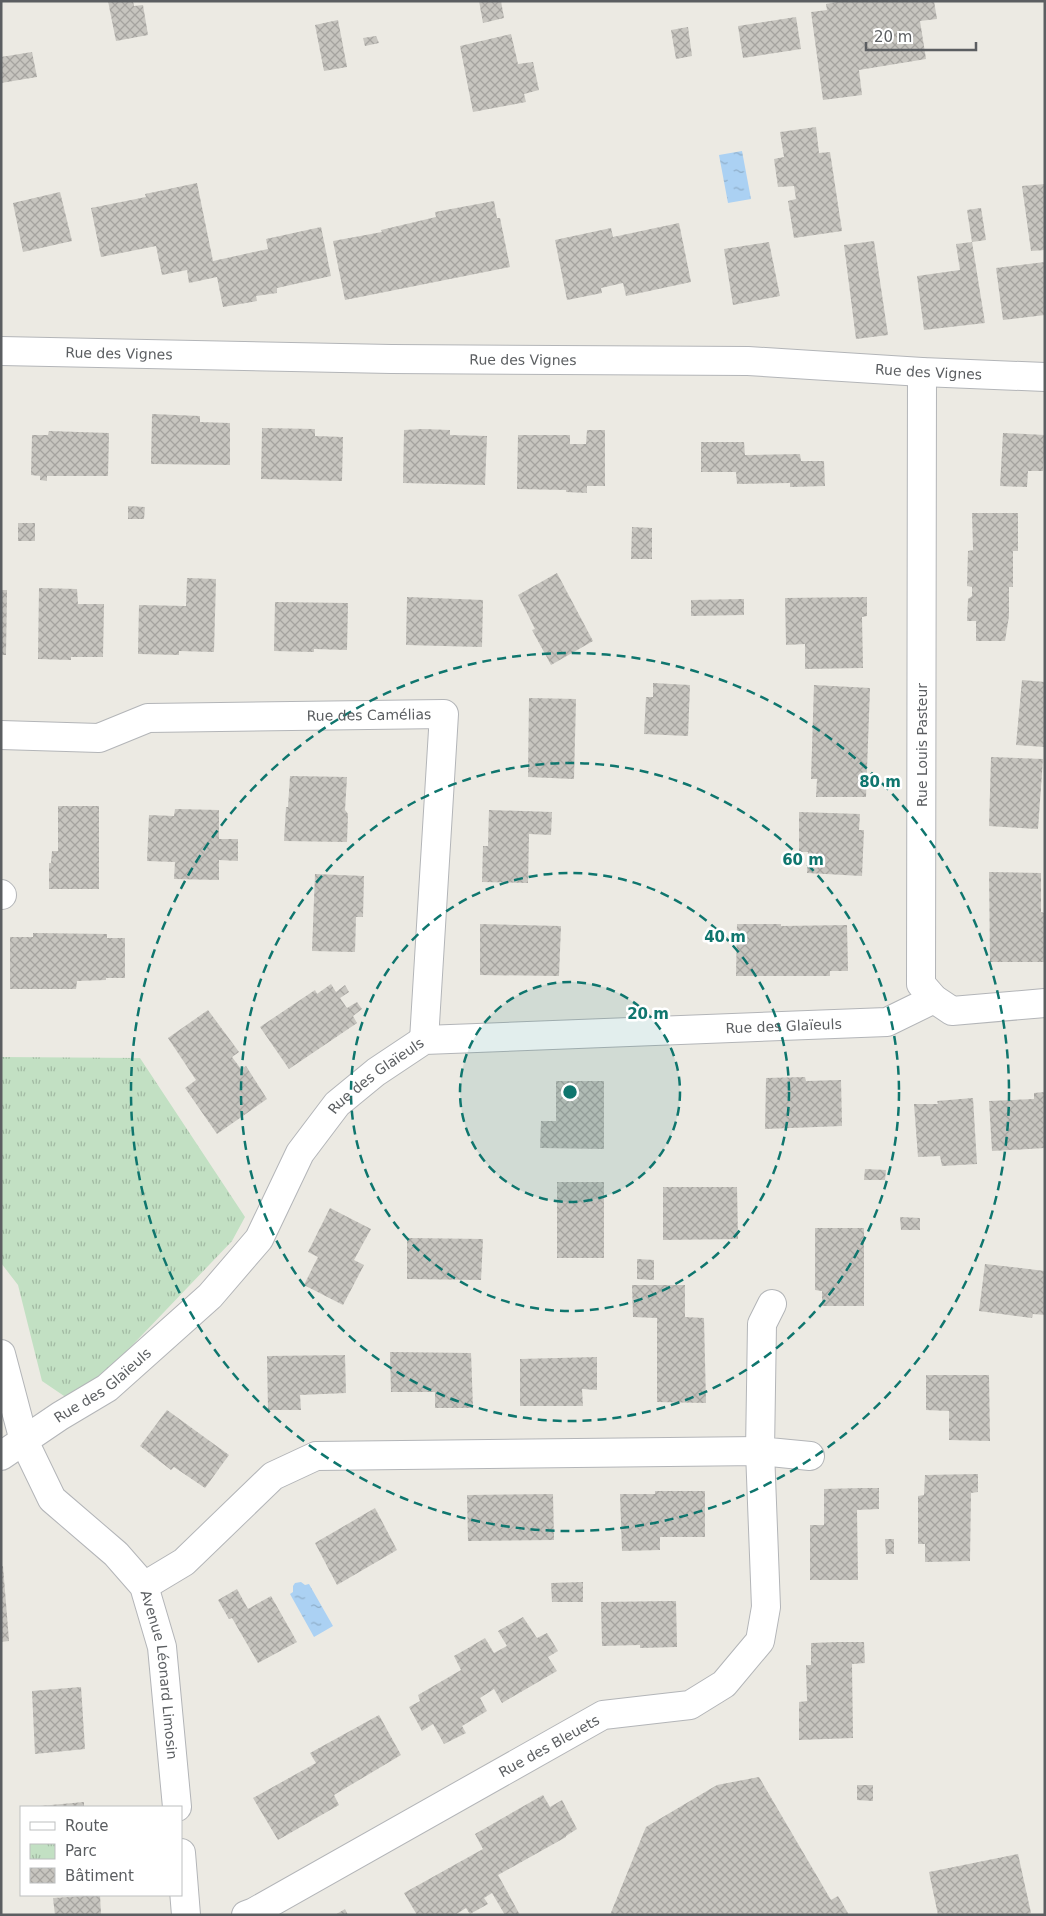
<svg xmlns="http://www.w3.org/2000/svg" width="1046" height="1916" viewBox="0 0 1046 1916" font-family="'DejaVu Sans',sans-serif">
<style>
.park{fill:url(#park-tufts)}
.water{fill:url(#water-ripples)}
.building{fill:url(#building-cross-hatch)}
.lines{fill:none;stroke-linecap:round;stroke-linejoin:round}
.minor-casing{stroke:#b3b5b8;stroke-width:30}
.tertiary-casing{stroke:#b3b5b8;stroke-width:30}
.minor{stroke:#fff;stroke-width:28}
.tertiary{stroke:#fff;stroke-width:28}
.ring{fill:none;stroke:#0f766e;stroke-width:2.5;stroke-dasharray:9 6}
.labels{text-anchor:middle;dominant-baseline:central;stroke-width:5;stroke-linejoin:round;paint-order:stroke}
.street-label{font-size:14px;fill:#5b5e61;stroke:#fff}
.centre{fill:#0f766e;stroke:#fff;stroke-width:2.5}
.ring-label{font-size:15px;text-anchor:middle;font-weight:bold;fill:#0f766e;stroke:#fff;stroke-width:5;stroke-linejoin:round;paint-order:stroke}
</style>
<defs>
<pattern id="park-tufts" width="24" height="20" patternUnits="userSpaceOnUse" patternTransform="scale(1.25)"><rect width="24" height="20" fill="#c2e0c3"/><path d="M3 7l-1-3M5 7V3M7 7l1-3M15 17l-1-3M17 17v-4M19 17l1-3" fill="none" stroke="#a1b9a2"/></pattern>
<pattern id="water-ripples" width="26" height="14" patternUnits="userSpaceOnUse" patternTransform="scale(1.25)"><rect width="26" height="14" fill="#abd1f3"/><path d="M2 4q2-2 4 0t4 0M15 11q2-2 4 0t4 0" fill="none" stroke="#8eadc8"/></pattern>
<pattern id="building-cross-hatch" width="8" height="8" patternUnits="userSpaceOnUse" patternTransform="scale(1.25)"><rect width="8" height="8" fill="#c7c5bf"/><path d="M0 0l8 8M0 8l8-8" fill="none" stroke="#a5a39f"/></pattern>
</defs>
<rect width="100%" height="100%" fill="#eceae3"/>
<!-- park -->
<polygon class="park" points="1,1057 140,1058 245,1217 232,1241 99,1380 70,1400 42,1381 18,1285 1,1263"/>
<!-- water -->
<g class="water">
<polygon points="742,151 751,199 728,203 719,155"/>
<polygon points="301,1582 305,1585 309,1584 333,1626 314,1637 290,1594 293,1592 293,1586 295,1583"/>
</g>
<!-- building -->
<g class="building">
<polygon points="108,1 133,1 134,6 143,5 148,35 116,41"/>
<polygon points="479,1 501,1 504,18 483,23"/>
<polygon points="841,1 934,1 937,19 920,21 926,59 859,70 862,95 823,100 811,12 827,10 826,4"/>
<polygon points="796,17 801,49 743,58 738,26"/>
<polygon points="338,20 347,67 324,71 315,25"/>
<polygon points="688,27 692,56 676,59 671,30"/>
<polygon points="511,34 518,64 533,62 539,90 524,94 526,102 473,112 460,46"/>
<polygon points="376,36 379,43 365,46 363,38"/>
<polygon points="32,52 37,77 1,83 1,57"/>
<polygon points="816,127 819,153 830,152 842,231 794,238 788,201 796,199 794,186 778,187 774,159 784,157 780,132"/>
<polygon points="197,183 213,261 268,249 266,239 321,227 331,276 277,288 277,293 256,296 257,301 223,307 217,277 189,283 187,270 162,275 156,246 101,257 91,208 146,197 145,194"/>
<polygon points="1045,184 1045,250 1031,251 1022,186"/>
<polygon points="60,192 72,241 23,252 13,203"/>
<polygon points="494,201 497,218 500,218 510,267 345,300 333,241 382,232 381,230 436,217 435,212"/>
<polygon points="981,208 986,240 972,242 967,210"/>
<polygon points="679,223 691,282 626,296 623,283 601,288 602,293 567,300 555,240 611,228 613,237"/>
<polygon points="874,241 888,335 856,339 844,245"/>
<polygon points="769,242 780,296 733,305 724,249"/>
<polygon points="972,242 985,323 924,330 917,276 960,270 956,244"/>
<polygon points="1045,262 1045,315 1003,320 996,268"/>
<polygon points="152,414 200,416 200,422 230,423 230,465 151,464"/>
<polygon points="262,428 315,429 315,436 343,437 342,481 261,479"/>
<polygon points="423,429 450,430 450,435 487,436 485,485 403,483 404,430"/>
<polygon points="587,430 605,430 605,486 587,486 587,493 566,492 566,490 517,489 518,435 570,435 570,444 586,444"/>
<polygon points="49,431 109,433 108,476 47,476 47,481 40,480 40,476 31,475 32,435 48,435"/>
<polygon points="1003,433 1045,435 1043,471 1028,471 1027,487 1000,486"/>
<polygon points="701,442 744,442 745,455 800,454 801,461 824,461 825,486 790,487 790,483 737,484 736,472 701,472"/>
<polygon points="128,506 145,507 144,519 128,519"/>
<polygon points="972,513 1018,513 1018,551 1013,551 1013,587 1009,587 1009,616 1005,641 976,641 976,621 967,621 968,599 972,596 972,587 967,586 968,551 973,550"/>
<rect x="18" y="523" width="17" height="18"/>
<polygon points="632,527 652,528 652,559 631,559"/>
<polygon points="557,573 593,641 551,665 532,630 535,629 518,595"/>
<polygon points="187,578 216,579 214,652 179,651 179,655 138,654 139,605 186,606"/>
<polygon points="39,588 77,589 78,604 104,604 103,657 71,657 71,660 38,659"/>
<polygon points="1,590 7,590 6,655 1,655"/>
<polygon points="407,597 483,600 482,647 406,645"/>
<polygon points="867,597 867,616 862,617 863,668 805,669 805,644 786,645 785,598"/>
<polygon points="744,599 744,615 691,616 691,600"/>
<polygon points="275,602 348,603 347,650 314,649 314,652 274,651"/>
<polygon points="1022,680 1045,682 1045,747 1016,745"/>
<polygon points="653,683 690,685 688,736 644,734 646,697 653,697"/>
<polygon points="814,685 870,688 866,797 816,797 817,779 811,779"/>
<polygon points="529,698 576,699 574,779 528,777"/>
<polygon points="991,757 1043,759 1038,829 989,826"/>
<polygon points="290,776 347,777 345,810 348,814 347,842 284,841 286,807 288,807"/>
<polygon points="58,806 99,806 99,889 49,889 49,863 51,863 52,851 58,851"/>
<polygon points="175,809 219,810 219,839 238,839 238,861 219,860 219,880 174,879 175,862 147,861 149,815 174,816"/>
<polygon points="489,810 552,812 551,835 529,834 528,883 482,882 483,846 488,846"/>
<polygon points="799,812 860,814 859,830 864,830 862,876 807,873 808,852 799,852"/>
<polygon points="989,872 1041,873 1041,912 1045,913 1045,962 990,962"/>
<polygon points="315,874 364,876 363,917 356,917 355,952 312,951"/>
<polygon points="480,924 561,926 559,976 480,975"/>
<polygon points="737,924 781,924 781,926 847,925 848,971 830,971 830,976 736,976"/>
<polygon points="33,933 107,934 107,938 125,938 125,978 106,978 106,980 77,981 76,989 10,989 10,937 33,937"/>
<polygon points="331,984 336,992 345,985 349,992 340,998 347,1008 357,1002 362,1009 353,1016 357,1023 289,1069 260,1027 315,990 317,994"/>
<polygon points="208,1010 239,1052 232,1057 241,1069 246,1066 267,1099 217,1134 185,1088 196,1080 168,1038"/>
<polygon points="805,1077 806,1081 841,1080 842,1126 765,1129 766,1078"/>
<polygon points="556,1081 604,1081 604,1149 540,1148 541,1121 556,1121"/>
<polygon points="1045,1092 1045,1148 992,1151 989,1101 1034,1099 1034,1093"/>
<polygon points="973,1098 977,1164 942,1166 940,1156 918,1157 914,1104 938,1104 937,1101"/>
<polygon points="865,1169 886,1170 885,1180 864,1180"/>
<rect x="557" y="1182" width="47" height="76"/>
<polygon points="663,1187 737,1187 738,1239 663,1240"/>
<polygon points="330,1208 371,1229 354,1260 364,1265 343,1305 304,1285 318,1257 308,1252"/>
<polygon points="900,1217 920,1218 920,1230 901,1230"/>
<polygon points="815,1228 864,1228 864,1306 822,1306 822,1291 815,1290"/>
<polygon points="407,1238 483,1239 481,1280 407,1279"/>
<polygon points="637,1259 654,1260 654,1280 637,1279"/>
<polygon points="985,1264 1045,1271 1045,1315 1033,1314 1032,1318 979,1311"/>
<polygon points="632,1285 685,1285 685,1317 704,1318 706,1403 657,1402 657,1318 633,1317"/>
<polygon points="390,1352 471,1353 473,1408 435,1408 435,1392 391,1392"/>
<polygon points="345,1355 346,1393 300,1395 301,1410 268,1410 267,1356"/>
<polygon points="597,1357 597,1390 582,1389 583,1406 520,1406 520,1359"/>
<polygon points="926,1375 989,1375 990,1441 949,1440 949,1411 926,1410"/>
<polygon points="167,1410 229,1455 205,1488 174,1467 171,1470 140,1446"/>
<polygon points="978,1474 978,1492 971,1493 970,1561 925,1562 925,1544 918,1544 918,1496 924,1495 925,1475"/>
<polygon points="863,1488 879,1488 879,1509 857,1510 858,1580 810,1580 810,1525 824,1525 824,1489"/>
<polygon points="655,1491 705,1491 705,1537 660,1537 660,1550 622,1551 620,1494 655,1494"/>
<polygon points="553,1494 554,1540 468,1541 467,1495"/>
<polygon points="375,1508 397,1550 337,1585 315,1543"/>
<polygon points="885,1539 894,1539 894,1554 886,1554"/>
<polygon points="1,1566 3,1566 9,1641 1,1642"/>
<polygon points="583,1582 583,1602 552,1602 551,1583"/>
<polygon points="237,1589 248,1609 271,1596 297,1642 258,1663 232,1618 229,1619 218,1600"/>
<polygon points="676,1601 677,1647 640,1648 640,1645 602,1646 601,1602"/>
<polygon points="523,1617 537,1638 547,1633 558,1651 548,1657 557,1671 502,1703 494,1689 480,1698 487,1711 462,1726 466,1733 444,1744 433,1724 422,1731 409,1707 420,1701 418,1695 461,1670 454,1656 470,1647 485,1638 494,1653 507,1646 498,1631"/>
<polygon points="838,1642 864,1642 865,1663 852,1664 853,1738 799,1740 799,1702 807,1701 806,1665 811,1665 811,1643"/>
<polygon points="81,1687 85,1749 35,1754 32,1691"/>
<polygon points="379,1715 401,1755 334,1795 339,1805 278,1840 253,1798 316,1763 310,1753"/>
<polygon points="759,1777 831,1900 838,1896 849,1915 610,1915 646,1827 717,1785"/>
<polygon points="857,1785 873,1785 873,1801 857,1800"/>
<polygon points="543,1795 550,1807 562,1800 577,1829 566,1836 566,1837 498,1875 520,1915 505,1915 492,1893 484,1898 488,1904 470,1914 466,1908 455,1915 417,1915 404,1893 483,1849 475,1834"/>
<polygon points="84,1802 84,1807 40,1807 40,1806"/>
<polygon points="1018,1854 1031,1913 1023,1915 938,1915 929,1872"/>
<polygon points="100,1895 101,1915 55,1915 53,1898"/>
<polygon points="345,1909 348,1915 335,1915"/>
</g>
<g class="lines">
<defs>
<g id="minor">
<polyline points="922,372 921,984 934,999 952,1011 1045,1003"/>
<path id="s1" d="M1 735 99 738 148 718 444 714 424 1040"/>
<polyline points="1,894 2,895"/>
<polyline points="772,1304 762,1324 760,1451 810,1456"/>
<path id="s2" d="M1 1354 24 1441 52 1499 116 1554 144 1586 162 1647 177 1807"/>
<path id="s3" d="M1 1456 60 1416 107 1388 210 1296 259 1239 300 1153 337 1104 376 1072 424 1040 887 1022 934 999"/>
<polyline points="144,1586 184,1562 273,1476 316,1456 760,1451 766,1607 760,1641 724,1684 690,1705 603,1715 254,1912 246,1915"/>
<polyline points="181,1853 186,1915"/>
</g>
<g id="tertiary">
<path id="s4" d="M1 351 391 359 748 361 922 372 1045 377"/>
</g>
</defs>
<!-- minor casing -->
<use href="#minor" class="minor-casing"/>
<!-- tertiary casing -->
<use href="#tertiary" class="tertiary-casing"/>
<!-- minor -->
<use href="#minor" class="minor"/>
<!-- tertiary -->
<use href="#tertiary" class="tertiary"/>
</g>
<!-- distance rings -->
<circle cx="570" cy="1092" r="110" fill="#0f766e" fill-opacity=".12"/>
<g class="ring">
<circle cx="570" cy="1092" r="110"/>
<circle cx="570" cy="1092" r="219"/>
<circle cx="570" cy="1092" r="329"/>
<circle cx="570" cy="1092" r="439"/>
</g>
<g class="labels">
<!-- street labels -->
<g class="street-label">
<text stroke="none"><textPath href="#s4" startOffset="118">Rue des Vignes</textPath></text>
<text stroke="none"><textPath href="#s4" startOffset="522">Rue des Vignes</textPath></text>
<text stroke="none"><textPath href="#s4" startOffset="928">Rue des Vignes</textPath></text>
<text stroke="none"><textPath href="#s1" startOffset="372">Rue des Camélias</textPath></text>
<text transform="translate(922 745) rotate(-90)">Rue Louis Pasteur</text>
<text stroke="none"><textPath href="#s3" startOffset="964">Rue des Glaïeuls</textPath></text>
<text stroke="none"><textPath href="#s3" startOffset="544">Rue des Glaïeuls</textPath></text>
<text stroke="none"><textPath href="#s3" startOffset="124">Rue des Glaïeuls</textPath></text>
<text stroke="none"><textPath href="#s2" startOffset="372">Avenue Léonard Limosin</textPath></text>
<text transform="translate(549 1746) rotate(-29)">Rue des Bleuets</text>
</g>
</g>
<circle cx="570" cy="1092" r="8" class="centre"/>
<g class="ring-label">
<text x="880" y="787">80 m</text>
<text x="803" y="865">60 m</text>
<text x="725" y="942">40 m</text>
<text x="648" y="1019">20 m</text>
</g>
<!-- border -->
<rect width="1046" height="1916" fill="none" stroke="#5b5e61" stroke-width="5"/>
<!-- legend -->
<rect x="20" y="1806" width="162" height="90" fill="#ffffff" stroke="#bdbfc0"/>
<rect x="30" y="1822" width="25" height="8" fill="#ffffff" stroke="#bdbfc0"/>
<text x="65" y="1831" font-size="15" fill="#5b5e61">Route</text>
<rect x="30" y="1844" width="25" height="15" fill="url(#park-tufts)" stroke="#bdbfc0"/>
<text x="65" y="1856" font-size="15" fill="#5b5e61">Parc</text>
<rect x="30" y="1868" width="25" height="15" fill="url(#building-cross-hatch)" stroke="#bdbfc0"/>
<text x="65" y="1881" font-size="15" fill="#5b5e61">Bâtiment</text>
<!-- scale -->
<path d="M866 42v8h110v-8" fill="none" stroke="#5b5e61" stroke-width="2.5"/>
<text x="874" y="42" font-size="15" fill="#5b5e61" stroke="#ffffff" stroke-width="4" paint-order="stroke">20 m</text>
</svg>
